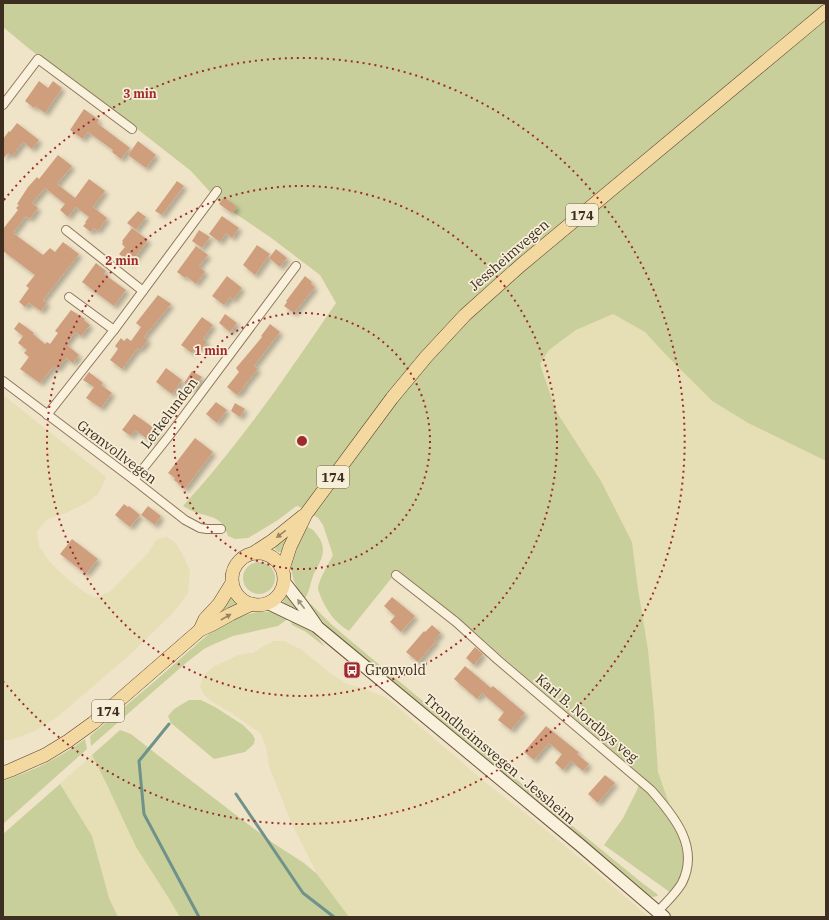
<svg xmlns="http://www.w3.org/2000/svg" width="829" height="920" viewBox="0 0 829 920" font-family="'IBM Plex Serif',serif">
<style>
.farmland{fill:#e6deb5}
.green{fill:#c9cf9b}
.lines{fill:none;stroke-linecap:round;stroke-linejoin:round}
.stream{stroke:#6f938a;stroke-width:3}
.building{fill:#cf9f7d;filter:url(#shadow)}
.minor-casing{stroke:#8d765c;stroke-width:10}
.secondary-casing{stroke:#6f573f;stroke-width:14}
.primary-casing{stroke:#5b4430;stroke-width:14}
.minor{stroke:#faf1dc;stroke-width:8}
.secondary{stroke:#faf1dc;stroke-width:12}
.primary{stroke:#f3d9a0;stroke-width:13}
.oneway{fill:#988460}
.oneway2{fill:#9c907e}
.ring{fill:none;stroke:#9e2a2b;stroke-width:2;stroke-dasharray:2 4}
.labels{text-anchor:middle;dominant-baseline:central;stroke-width:3.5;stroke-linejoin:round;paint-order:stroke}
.shield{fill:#f7eed8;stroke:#756857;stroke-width:1}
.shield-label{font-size:13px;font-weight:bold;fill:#3d2e20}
.street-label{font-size:14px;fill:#3d2e20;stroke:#f7eed8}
.poi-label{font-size:14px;fill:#3d2e20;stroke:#f7eed8;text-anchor:start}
.centre{fill:#9e2a2b;stroke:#f7eed8;stroke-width:2}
.ring-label{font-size:12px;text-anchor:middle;font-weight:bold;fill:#9e2a2b;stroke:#f7eed8;stroke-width:3.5;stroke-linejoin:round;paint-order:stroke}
</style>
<defs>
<filter id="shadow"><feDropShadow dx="3.5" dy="3.5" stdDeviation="2" flood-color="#0004"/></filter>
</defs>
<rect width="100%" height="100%" fill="#f0e4c8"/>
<!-- farmland -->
<g class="farmland">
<polygon points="613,314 645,332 665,354 712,401 748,423 826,461 826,917 651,917 671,893 677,826 658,772 654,711 632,542 601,481 556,411 540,364 549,350 576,330"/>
<polygon points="3,395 106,477 99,493 88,502 66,513 48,519 37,531 39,546 49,561 63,575 84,592 95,598 111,591 148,553 157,539 166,537 175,542 184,557 190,571 188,593 172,614 126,658 56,718 35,731 11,740 3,740"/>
<polygon points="274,641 284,641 302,650 326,670 345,683 368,690 387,698 486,783 534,820 582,860 649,917 349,917 317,874 290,820 269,766 266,746 260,733 230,712 212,702 204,695 200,686 203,676 213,667 238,655 253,653 265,645"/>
<polygon points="92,755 109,790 180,917 118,917 109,898 60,784"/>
</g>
<!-- green -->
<g class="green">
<path d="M3 3H826V461L748 423 712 401 665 354 645 332 613 314 576 330 549 350 540 364 556 411 601 481 632 542 638 589 648 650 654 711 658 772 677 826 686 869 671 893 604 845 623 818 637 790 642 776 507 661 477 634 398 570 349 631C335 623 326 610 320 595 320 594 318 590 318 589 318 581 329 563 333 555L323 525 318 518 298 506 295 507 278 520 248 538 235 539 228 536C222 516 212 518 195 512 191 511 187 508 183 506 198 489 214 471 228 453 267 405 301 354 336 303L320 275 270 237 221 204 191 171 127 121 75 84 27 47 3 27Z"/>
<path d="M306 526C309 528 310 528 313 530 316 533 319 537 321 541 327 555 318 564 313 576 310 585 309 593 304 600 296 587 289 574 292 558Z"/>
<path d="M293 531 283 552C280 553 277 552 275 549L276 545Z"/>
<circle cx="259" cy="578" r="16"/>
<path d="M288 596 297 606 293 610 284 604 283 602C283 599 285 597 288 596Z"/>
<path d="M231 598 234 599 236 601V605L219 615C221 609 225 602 231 598Z"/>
<polygon points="311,604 331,624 351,641 564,819 641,882 657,894 658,896 653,897 648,895 445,724 337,635 323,622 310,606 310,605"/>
<path d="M257 612H271L289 618 278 626 233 636 212 645 204 649 187 662 91 746 90 736 155 681 205 637C220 625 238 616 257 612Z"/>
<path d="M292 621C306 625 317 635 325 647L306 632 292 625 291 623Z"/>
<polygon points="189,700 201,700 215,707 243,725 252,734 255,739 254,744 245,752 214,759 171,723 168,716 174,709"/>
<polygon points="120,730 131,734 159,756 236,815 273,843 304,863 317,874 349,917 180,917 168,897 136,847 107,785 92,755"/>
<path d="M85 739 87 749 3 824V781C32 771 60 758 85 739Z"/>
<polygon points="60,784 92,836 109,898 118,917 3,917 3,834"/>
</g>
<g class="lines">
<!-- stream -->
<g class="stream">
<polyline points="169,724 139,761 144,814 199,917"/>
<polyline points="236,794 303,893 334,917"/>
</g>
</g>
<!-- building -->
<g class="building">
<polygon points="39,81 48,88 53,81 62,88 45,113 35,106 34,108 25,101"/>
<polygon points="84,109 99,120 97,123 130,148 121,159 112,152 113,150 88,132 83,139 70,130"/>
<polygon points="17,123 39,140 32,149 23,142 12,156 8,153 3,159 3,139 9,131 10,132"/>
<polygon points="138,141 156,155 146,168 128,155"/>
<polygon points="58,155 72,166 57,184 75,198 89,179 105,191 93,207 107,218 98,231 94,228 91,232 83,226 86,223 85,222 89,217 76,207 68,217 60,210 65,204 45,188 32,203 38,208 30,219 26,216 13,233 43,255 50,248 55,252 63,242 79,254 43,300 47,303 41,311 29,303 25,307 19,302 29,288 26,286 35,275 3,251 3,229 18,210 16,208 19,205 17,204 28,187 37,177 39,179"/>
<polygon points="177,181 184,186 162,215 155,211"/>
<polygon points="224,197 237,207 232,213 219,204"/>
<polygon points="138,211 146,217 136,230 127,223"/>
<polygon points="222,216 239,228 232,238 226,233 220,242 209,234"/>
<polygon points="132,228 148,240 131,263 119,254 125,247 122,244 123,242 122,241"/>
<polygon points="199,230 210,237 202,248 192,241"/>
<polygon points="257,245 270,254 255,275 243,265"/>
<polygon points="196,246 208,255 199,266 205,272 196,284 186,276 185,278 177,272"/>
<polygon points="276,249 287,258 280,267 269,258"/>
<polygon points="96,263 106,271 104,274 126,290 114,306 82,282"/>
<polygon points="227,276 242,288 233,300 230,297 224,305 212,296"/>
<polygon points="305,276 312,282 311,284 315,287 294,313 284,306 287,302 286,301"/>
<polygon points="158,295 171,304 144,337 148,340 140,350 138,348 122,369 110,360 118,349 115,346 121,338 124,341 127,338 131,341 141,327 136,323"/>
<polygon points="71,310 85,319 84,320 90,325 81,336 75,332 66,344 79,355 73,363 66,358 57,369 54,366 40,383 20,369 29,357 24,353 27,350 18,343 23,336 14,329 19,322 34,333 33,334 45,344 47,342 50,344 58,333 55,331"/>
<polygon points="225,314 237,323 230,332 219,323"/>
<polygon points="202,317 213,325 203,339 207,342 201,349 197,346 192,353 181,345"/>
<polygon points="270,324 280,332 254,366 258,369 244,386 245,387 237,395 227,387 239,372 236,368 262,337 261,336"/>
<polygon points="166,368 182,380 172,394 156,382"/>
<polygon points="192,371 202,377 193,389 184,383"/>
<polygon points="89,372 103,383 101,385 112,393 101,408 86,398 94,387 83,380"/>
<polygon points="216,402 227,410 217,423 206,414"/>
<polygon points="235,403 245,409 240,417 231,411"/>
<polygon points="134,414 158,431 150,441 135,430 131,436 122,430"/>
<polygon points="195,438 213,452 185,489 174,480 175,478 168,473"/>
<polygon points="124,504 128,507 129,506 140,515 130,527 115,515"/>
<polygon points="148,506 161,516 155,525 141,515"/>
<polygon points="72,539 98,559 86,574 60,554"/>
<polygon points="392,597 415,616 401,632 390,622 395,616 384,606"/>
<polygon points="432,625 441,633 434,640 436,641 418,662 406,652 424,631 425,632"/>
<polygon points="475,647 483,654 474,665 466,658"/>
<polygon points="465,666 491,688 493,686 525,713 511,730 498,720 504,712 482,693 477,699 454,679"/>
<polygon points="546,726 577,751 579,752 577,754 589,764 583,771 571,761 563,770 555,763 562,754 549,743 534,760 524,752"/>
<polygon points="605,775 615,783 598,803 588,794"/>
</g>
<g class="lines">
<defs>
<g id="minor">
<polyline points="3,105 38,59 132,129"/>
<polyline points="66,230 143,291"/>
<polyline points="69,297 114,330"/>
<polyline points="3,381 134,480 185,520 200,528 207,529 221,529"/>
<polyline points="47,415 114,330 217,191"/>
<polyline points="134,480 169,436 296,266"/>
<path d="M396 575 456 622 498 660 651 790C674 816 700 847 682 883 676 893 666 903 658 911"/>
</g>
<g id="secondary">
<polyline points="284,582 302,605 316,625"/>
<polyline points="268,603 316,626 580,845 664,917"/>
</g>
<g id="primary">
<polyline points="255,552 272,541 303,516"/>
<circle cx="258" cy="579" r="26"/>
<polyline points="283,569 290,547 306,514 392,398 426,357 465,315 521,265 826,11"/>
<polyline points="200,630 205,619 219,604 232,583"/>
<polyline points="3,773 11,770 45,755 68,741 93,723 200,630 213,624 231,614 252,604"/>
</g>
</defs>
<!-- minor casing -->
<use href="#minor" class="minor-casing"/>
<!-- secondary casing -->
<use href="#secondary" class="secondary-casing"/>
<!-- primary casing -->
<use href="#primary" class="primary-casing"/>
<!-- minor -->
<use href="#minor" class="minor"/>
<!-- secondary -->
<use href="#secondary" class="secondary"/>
<!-- primary -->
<use href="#primary" class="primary"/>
</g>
<!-- one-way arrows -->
<defs><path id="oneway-solid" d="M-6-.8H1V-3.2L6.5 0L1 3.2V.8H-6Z"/></defs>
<g class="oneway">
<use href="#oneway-solid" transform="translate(281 534) rotate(142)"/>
<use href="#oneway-solid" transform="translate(226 617) rotate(-30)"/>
</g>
<use class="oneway2" href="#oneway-solid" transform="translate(301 604) rotate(-127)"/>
<!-- distance rings -->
<g class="ring">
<circle cx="302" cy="441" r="128"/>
<circle cx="302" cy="441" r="255"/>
<path d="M4 200A383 383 0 1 1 4 682"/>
</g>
<!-- icons -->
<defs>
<symbol id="bus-square" viewBox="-11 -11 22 22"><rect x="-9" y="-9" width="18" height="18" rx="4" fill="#9e2a2b" stroke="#f7eed8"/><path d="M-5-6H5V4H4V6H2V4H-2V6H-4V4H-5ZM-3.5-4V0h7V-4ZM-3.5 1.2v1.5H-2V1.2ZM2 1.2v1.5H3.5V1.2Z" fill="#fff"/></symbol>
</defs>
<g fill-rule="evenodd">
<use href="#bus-square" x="342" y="660" width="20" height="20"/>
</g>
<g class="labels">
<!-- shield labels -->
<g class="shield">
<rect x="566" y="204" width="32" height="22" rx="3"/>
<rect x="317" y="466" width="32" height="22" rx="3"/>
<rect x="92" y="700" width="32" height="22" rx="3"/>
</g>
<g class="shield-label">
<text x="582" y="215">174</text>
<text x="333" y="477">174</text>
<text x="108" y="711">174</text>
</g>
<!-- street labels -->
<g class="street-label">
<text transform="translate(509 255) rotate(-41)">Jessheimvegen</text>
<text transform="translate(169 413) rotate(-53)">Lerkelunden</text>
<text transform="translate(117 452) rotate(37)">Grønvollvegen</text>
<text transform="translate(587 718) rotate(40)">Karl B. Nordbys veg</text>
<text transform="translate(500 759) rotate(40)">Trondheimsvegen - Jessheim</text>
</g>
<!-- poi labels -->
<g class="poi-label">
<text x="365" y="670">Grønvold</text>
</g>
</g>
<circle cx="302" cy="441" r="6" class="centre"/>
<g class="ring-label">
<text x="140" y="98">3 min</text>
<text x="122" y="265">2 min</text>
<text x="211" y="355">1 min</text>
</g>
<!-- border -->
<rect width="829" height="920" fill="none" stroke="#3d2e20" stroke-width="8"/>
</svg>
